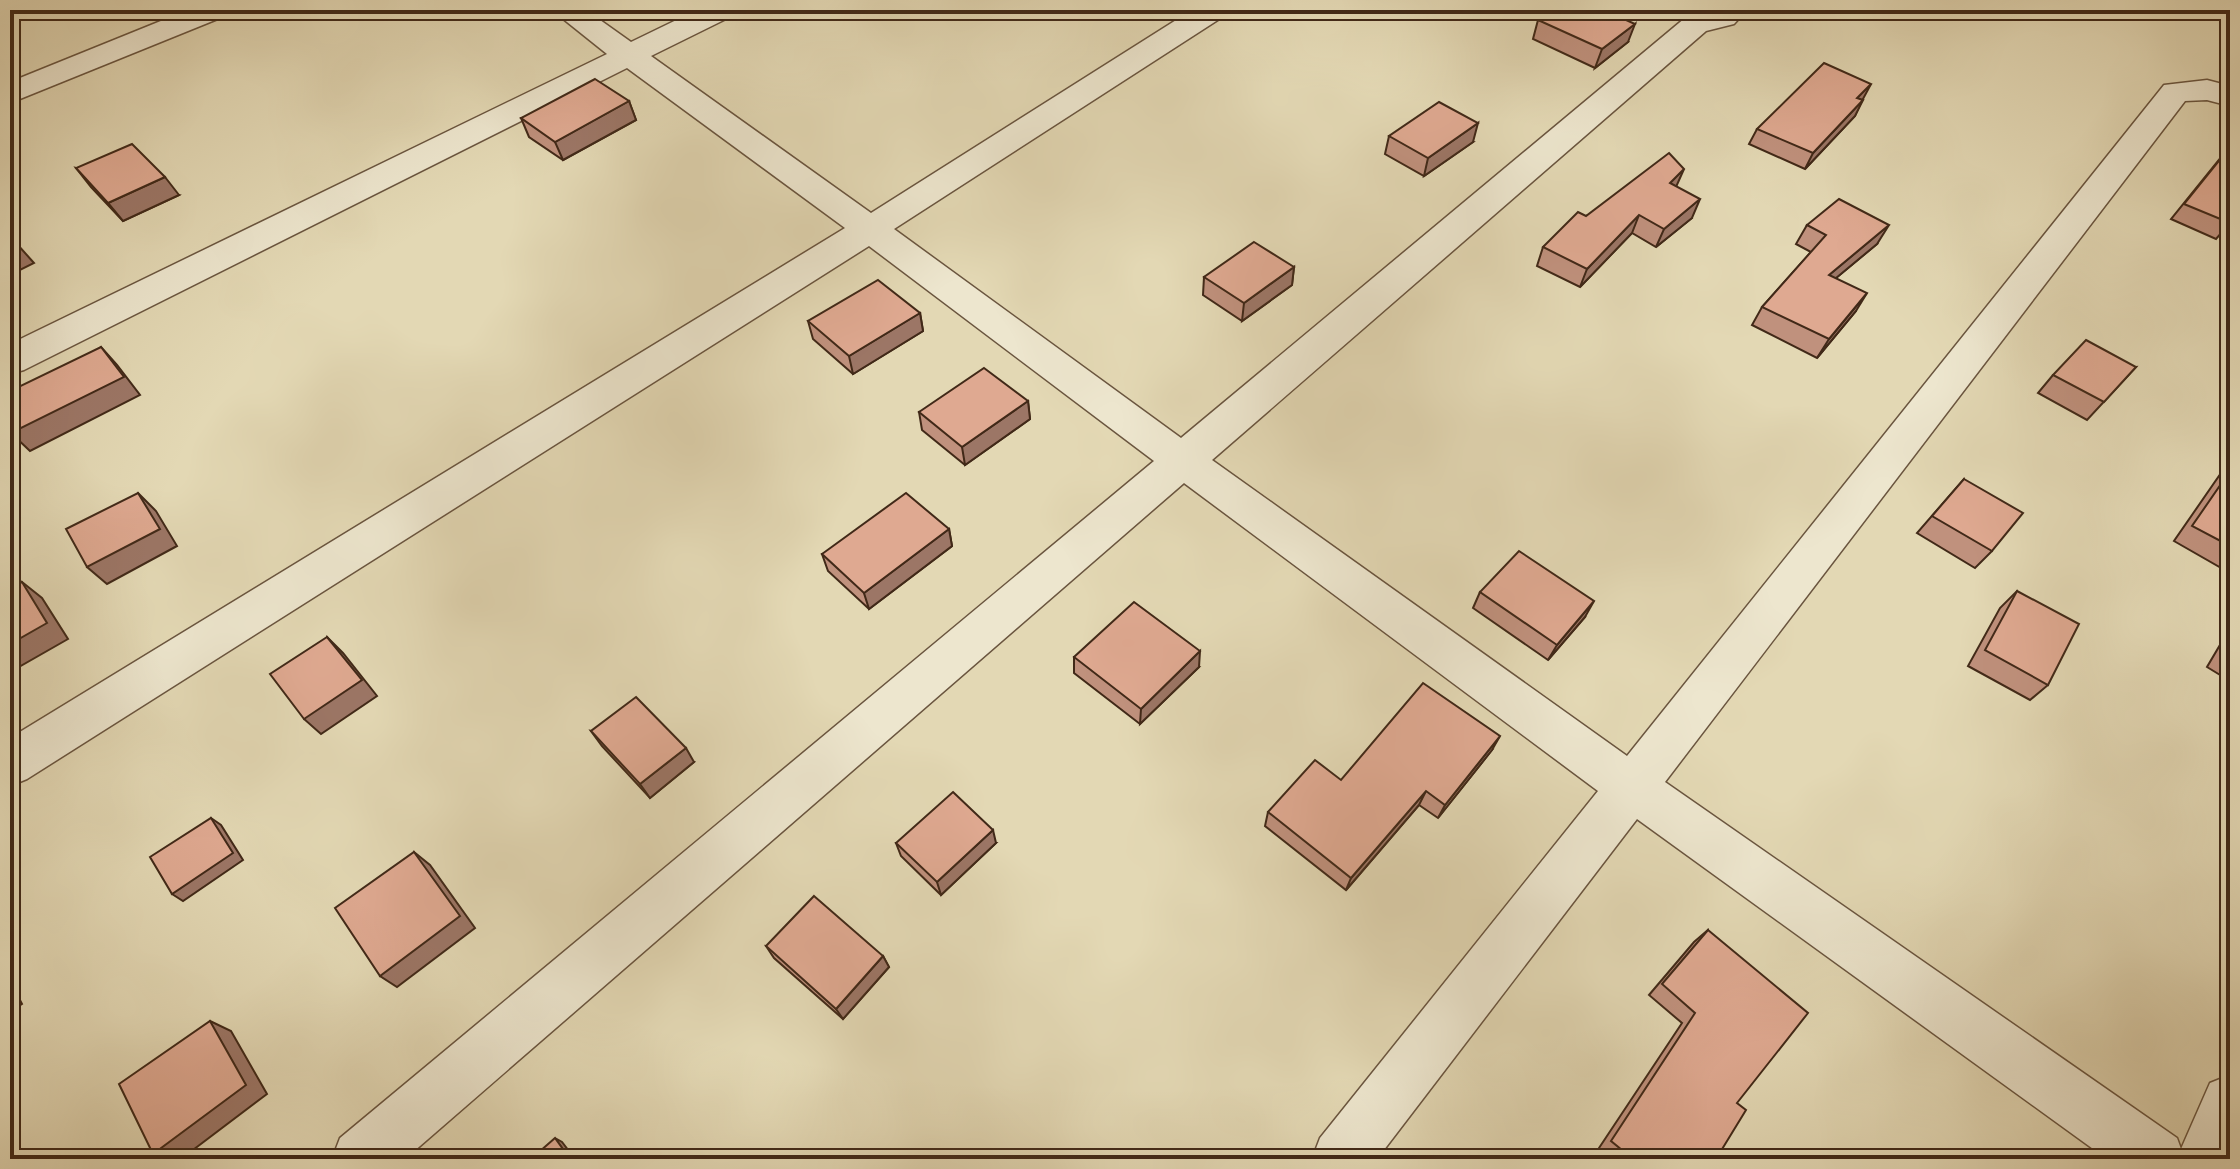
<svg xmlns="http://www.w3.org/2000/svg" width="2240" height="1169" viewBox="0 0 2240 1169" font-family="'Gentium Book Plus',serif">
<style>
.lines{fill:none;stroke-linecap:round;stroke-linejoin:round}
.minor-casing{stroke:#6a553f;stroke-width:3}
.minor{fill:#ede6ce;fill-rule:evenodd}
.wall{fill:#c0917d;stroke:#412918;stroke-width:2}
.shaded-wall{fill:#9c7666;stroke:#412918;stroke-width:2}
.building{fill:#dfa991;stroke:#412918;stroke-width:2}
</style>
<rect width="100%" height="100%" fill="#e3d8b4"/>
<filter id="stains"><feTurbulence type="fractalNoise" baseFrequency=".0025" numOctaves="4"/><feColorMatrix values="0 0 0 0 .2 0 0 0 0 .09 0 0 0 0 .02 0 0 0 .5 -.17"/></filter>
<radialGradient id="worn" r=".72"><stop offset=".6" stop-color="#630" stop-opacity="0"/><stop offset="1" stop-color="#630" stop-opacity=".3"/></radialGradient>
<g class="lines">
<defs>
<g id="minor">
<polygon points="188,10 229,10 225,16 10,103 10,82"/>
<polygon points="552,10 586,10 631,42 697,10 736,10 732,16 651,56 871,213 1192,10 1228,10 1224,16 894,229 1181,438 1685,18 1714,10 1747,10 1734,24 1706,31 1212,460 1627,756 2164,85 2207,80 2230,86 2230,106 2207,100 2185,101 1665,782 2177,1138 2181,1149 2210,1083 2230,1075 2230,1159 2107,1159 1637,819 1377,1159 1312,1159 1320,1138 1598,791 1184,483 405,1159 332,1159 340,1138 1154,461 869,246 27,779 10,786 10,738 845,228 627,68 24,370 10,374 10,344 607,54"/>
</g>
</defs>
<!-- minor casing -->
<use href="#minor" class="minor-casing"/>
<!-- minor -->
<use href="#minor" class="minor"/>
</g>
<!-- wall -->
<g class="wall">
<polygon points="1538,20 1628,42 1595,68 1533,39"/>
<polygon points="1862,100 1855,116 1805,169 1749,144 1757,129"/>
<polygon points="629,101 636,120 563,160 529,137 521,118"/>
<polygon points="1389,136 1473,142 1424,176 1385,154"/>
<polygon points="2230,146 2230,223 2216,239 2171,219"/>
<polygon points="76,168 179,195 123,221 91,187"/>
<polygon points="1676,187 1692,218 1656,247 1632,233 1580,287 1537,266 1543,247 1586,216"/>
<polygon points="1807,225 1877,244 1836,278 1856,311 1817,358 1752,325 1762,307 1811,252 1796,244"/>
<polygon points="1294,267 1292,285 1242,321 1203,295 1204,277"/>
<polygon points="920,313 923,331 853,374 813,339 808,321"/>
<polygon points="2136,367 2087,420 2038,393 2053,375"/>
<polygon points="1028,401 1030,419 965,465 922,430 919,412"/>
<polygon points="2230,460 2230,573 2174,541"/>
<polygon points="1964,479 1992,551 1975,568 1917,533"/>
<polygon points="949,529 952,546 869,609 828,571 822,554"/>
<polygon points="2017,591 2048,685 2030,700 1968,666 2000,608"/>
<polygon points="1480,592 1585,617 1548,660 1473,608"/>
<polygon points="2230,628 2230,681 2207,667"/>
<polygon points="1074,657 1199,667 1140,724 1074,673"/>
<polygon points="591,731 694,762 650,798 602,746"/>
<polygon points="1492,750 1438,818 1419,805 1346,890 1265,826 1268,812 1341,780"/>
<polygon points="896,843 996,843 941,895 901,856"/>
<polygon points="1708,930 1737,1103 1716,1159 1612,1159 1599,1148 1682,1023 1649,995 1694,942"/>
<polygon points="766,946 883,956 889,967 843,1019 774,958"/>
</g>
<!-- shaded-wall -->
<g class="shaded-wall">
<polygon points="1635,24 1628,42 1595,68 1602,49"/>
<polygon points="1871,84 1863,99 1848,113 1857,98"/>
<polygon points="1863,100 1855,116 1805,169 1813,153"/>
<polygon points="629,101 636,120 563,160 555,142"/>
<polygon points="1478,123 1473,142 1424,176 1428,158"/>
<polygon points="1684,169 1676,187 1670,183"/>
<polygon points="165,177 179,195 123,221 108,203"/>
<polygon points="1700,199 1692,218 1656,247 1664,229"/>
<polygon points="1639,215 1632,233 1580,287 1587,269"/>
<polygon points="1889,225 1877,244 1818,293 1829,275"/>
<polygon points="17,244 34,263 10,275 10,247"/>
<polygon points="1294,267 1292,285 1242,321 1244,303"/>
<polygon points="1867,293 1856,311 1817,358 1829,339"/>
<polygon points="920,313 923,331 853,374 849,356"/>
<polygon points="101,347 117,365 140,395 30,451 11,433"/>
<polygon points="1028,401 1030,419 965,465 962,447"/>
<polygon points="138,493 156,511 177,546 107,584 87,567"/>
<polygon points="949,529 952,546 869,609 864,593"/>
<polygon points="22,582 42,598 68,639 10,672 10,644"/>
<polygon points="1594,601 1585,617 1548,660 1557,645"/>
<polygon points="327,637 343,653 377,696 321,734 304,719"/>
<polygon points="1200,651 1199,667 1140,724 1141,709"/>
<polygon points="1500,736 1492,750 1438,818 1445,805"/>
<polygon points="686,748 694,762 650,798 640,784"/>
<polygon points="1426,791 1419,805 1346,890 1351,878"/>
<polygon points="211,818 221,825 243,860 183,901 172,894"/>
<polygon points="993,830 996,843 941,895 937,882"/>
<polygon points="414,852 430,865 475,928 397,987 380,976"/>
<polygon points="883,956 889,967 843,1019 836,1009"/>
<polygon points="10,981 22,1004 10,1012"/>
<polygon points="210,1021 231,1031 267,1094 181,1159 169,1159 153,1154"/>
<polygon points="555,1138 562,1142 575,1159 570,1159"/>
</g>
<!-- building -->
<g class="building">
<polygon points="1552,10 1604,10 1635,24 1602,49 1538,20"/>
<polygon points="1824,63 1871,84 1857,98 1863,100 1813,153 1757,129"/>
<polygon points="595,79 629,101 555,142 521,118"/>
<polygon points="1439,102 1478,123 1428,158 1389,136"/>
<polygon points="132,144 165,177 108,203 76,168"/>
<polygon points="2230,147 2230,223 2184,204"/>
<polygon points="1669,153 1684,169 1670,183 1700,199 1664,229 1639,215 1587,269 1543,247 1578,212 1586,216"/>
<polygon points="1839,199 1889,225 1829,275 1867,293 1829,339 1762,307 1826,235 1807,225"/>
<polygon points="10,238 17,244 10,247"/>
<polygon points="1254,242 1294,267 1244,303 1204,277"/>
<polygon points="878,280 920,313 849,356 808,321"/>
<polygon points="2086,340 2136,367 2104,402 2053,375"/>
<polygon points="101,347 124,377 11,433 10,391"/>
<polygon points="984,368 1028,401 962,447 919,412"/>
<polygon points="2230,471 2230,546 2192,526"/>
<polygon points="1964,479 2023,513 1992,551 1932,516"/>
<polygon points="138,493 160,529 87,567 66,529"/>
<polygon points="906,493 949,529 864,593 822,554"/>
<polygon points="1519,551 1594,601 1557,645 1480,592"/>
<polygon points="22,582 47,623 10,644 10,588"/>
<polygon points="2017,591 2079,624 2048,685 1985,650"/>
<polygon points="1134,602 1200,651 1141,709 1074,657"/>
<polygon points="327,637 362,680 304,719 270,674"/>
<polygon points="1423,683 1500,736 1445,805 1426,791 1351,878 1268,812 1315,760 1341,780"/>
<polygon points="636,697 686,748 640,784 591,731"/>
<polygon points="953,792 993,830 937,882 896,843"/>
<polygon points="211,818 233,853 172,894 150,857"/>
<polygon points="414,852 460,916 380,976 335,908"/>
<polygon points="814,896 883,956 836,1009 766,946"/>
<polygon points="1708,930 1808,1013 1737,1103 1746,1110 1716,1159 1633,1159 1611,1141 1695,1013 1662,984"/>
<polygon points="210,1021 246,1085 153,1154 119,1084"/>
<polygon points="555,1138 570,1159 531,1159"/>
</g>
<!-- margin -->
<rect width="2240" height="1169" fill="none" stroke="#e3d8b4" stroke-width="40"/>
<rect x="12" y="12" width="2216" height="1145" fill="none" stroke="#412918" stroke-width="4"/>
<rect x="20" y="20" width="2200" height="1129" fill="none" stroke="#412918" stroke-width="2"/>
<rect width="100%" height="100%" filter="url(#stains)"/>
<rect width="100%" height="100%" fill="url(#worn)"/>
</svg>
